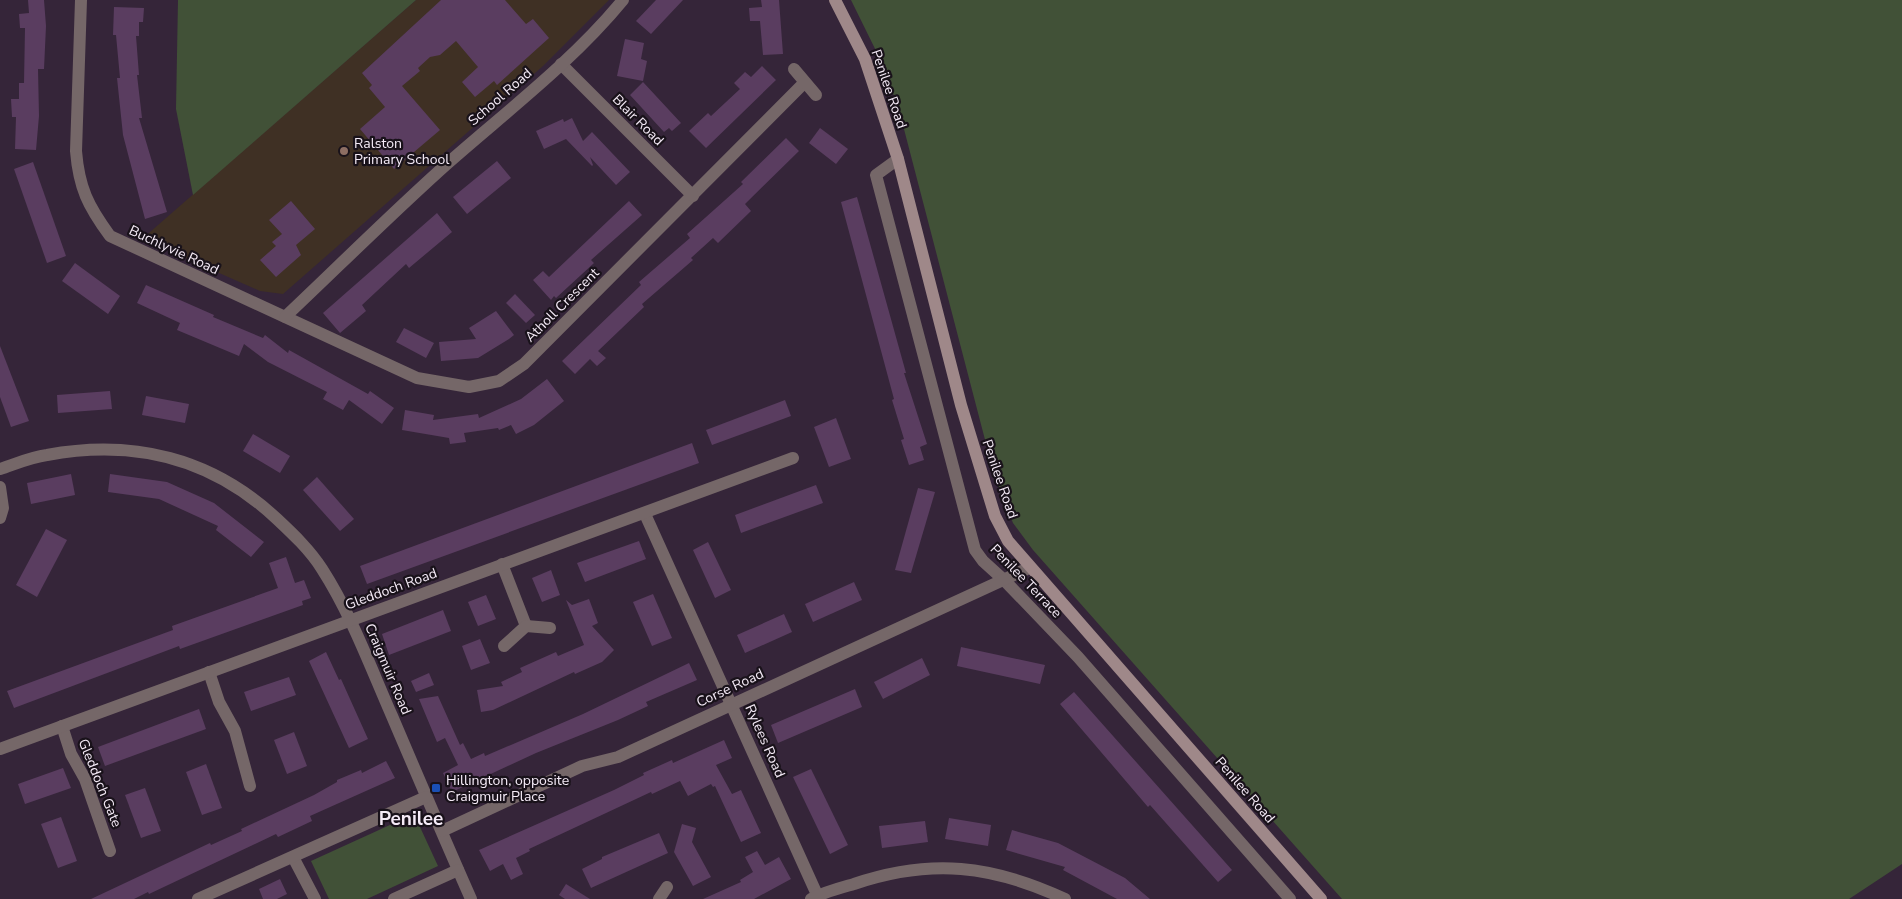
<svg xmlns="http://www.w3.org/2000/svg" width="1902" height="899" viewBox="0 0 1902 899" font-family="'Nunito Sans',sans-serif">
<style>
.education{fill:#3f3024}
.green{fill:#415137}
.building{fill:#5a3d60}
.lines{fill:none;stroke-linecap:round;stroke-linejoin:round}
.street{stroke:#756768;stroke-width:12}
.secondary{stroke:#9f8889;stroke-width:12}
.education-dot{fill:#8d6e63;stroke:#19121a;stroke-width:2}
.transit-dot{fill:#1a4fb4;stroke:#19121a;stroke-width:2}
.labels{text-anchor:middle;dominant-baseline:central;stroke-width:4.5;stroke-linejoin:round;paint-order:stroke}
.street-label{font-size:14px;fill:#f5ebf7;stroke:#19121a}
.poi-label{font-size:14px;fill:#f5ebf7;stroke:#19121a;text-anchor:start}
.district-label{font-size:19px;font-weight:bold;fill:#f5ebf7;stroke:#19121a}
</style>
<rect width="100%" height="100%" fill="#352539"/>
<!-- education -->
<polygon class="education" points="416,0 609,0 543,66 283,294 260,291 142,239"/>
<!-- green -->
<g class="green">
<polygon points="178,0 416,0 193,195 176,109"/>
<polygon points="851,0 1902,0 1902,864 1849,899 1342,899 1033,550 1013,523 995,478 899,110 883,65"/>
<polygon points="414,814 438,866 367,899 329,899 311,861"/>
</g>
<!-- building -->
<g class="building">
<polygon points="28,0 44,0 46,26 44,69 38,69 39,116 36,150 15,149 16,117 12,117 11,99 19,99 19,83 24,83 25,28 20,28 19,14 29,13"/>
<polygon points="441,0 505,0 526,24 533,19 549,38 497,85 494,81 475,97 462,82 478,67 456,41 440,55 430,57 418,68 420,71 402,86 440,130 394,169 360,129 385,107 369,88 372,85 362,73"/>
<polygon points="656,0 683,0 651,34 636,21"/>
<polygon points="761,0 779,0 783,54 763,55 760,21 750,21 749,8 762,7"/>
<polygon points="114,7 144,8 143,22 139,22 139,36 136,36 139,75 137,75 142,118 139,118 167,212 145,219 123,135 117,78 120,78 116,35 113,35"/>
<polygon points="625,39 644,43 641,59 647,61 643,81 617,76"/>
<polygon points="762,66 776,80 706,148 689,131 708,113 711,116 740,89 734,83 745,72 751,77"/>
<polygon points="643,82 681,123 672,131 669,128 664,132 630,95"/>
<polygon points="572,118 583,141 592,132 630,172 616,185 590,157 593,165 592,166 566,139 544,149 536,131 563,119 564,122"/>
<polygon points="820,128 848,149 836,164 809,143"/>
<polygon points="786,138 799,151 745,204 751,211 718,243 713,238 691,258 693,260 642,304 644,307 598,351 606,358 597,366 590,359 575,374 562,361 641,285 639,282 690,238 687,234 743,184 741,182"/>
<polygon points="497,161 511,178 467,214 453,197"/>
<polygon points="33,162 66,256 47,263 14,169"/>
<polygon points="857,197 906,373 904,373 927,444 920,447 924,460 909,465 901,440 904,439 892,400 894,399 841,202"/>
<polygon points="291,201 315,229 296,245 301,255 276,277 260,260 276,246 272,242 282,234 269,220"/>
<polygon points="629,201 642,215 591,260 594,263 556,298 554,296 551,300 533,280 543,271 549,277"/>
<polygon points="437,213 452,232 409,268 406,264 362,305 366,311 340,333 323,313"/>
<polygon points="75,263 120,296 108,314 62,281"/>
<polygon points="146,285 214,315 213,317 263,338 265,335 288,353 289,350 368,394 370,391 394,408 382,424 349,400 343,410 323,399 327,392 268,362 244,344 239,356 177,330 180,323 137,303"/>
<polygon points="515,294 535,315 526,323 506,303"/>
<polygon points="496,311 514,335 509,339 478,358 441,361 439,342 476,339 469,328"/>
<polygon points="404,328 434,343 426,358 396,342"/>
<polygon points="0,346 29,421 11,427 0,397"/>
<polygon points="547,379 564,401 534,425 516,434 511,425 499,430 498,428 464,433 466,442 450,444 449,438 402,430 405,410 434,415 433,420 478,414 479,418 521,399"/>
<polygon points="110,391 112,409 58,413 57,395"/>
<polygon points="146,396 189,404 185,423 142,415"/>
<polygon points="785,400 791,416 712,445 706,430"/>
<polygon points="836,418 851,459 829,467 814,427"/>
<polygon points="253,434 290,456 280,473 243,451"/>
<polygon points="692,443 699,463 367,584 360,566"/>
<polygon points="71,474 75,495 31,504 27,483"/>
<polygon points="110,474 167,482 214,503 264,542 251,557 216,530 218,526 159,499 108,492"/>
<polygon points="317,477 354,519 340,531 303,490"/>
<polygon points="816,485 823,503 741,533 735,515"/>
<polygon points="918,488 935,492 911,573 895,570"/>
<polygon points="46,529 67,540 37,597 16,585"/>
<polygon points="639,541 646,559 585,582 577,563"/>
<polygon points="708,542 731,590 715,598 693,550"/>
<polygon points="286,557 295,583 304,580 311,598 302,601 303,605 180,649 179,646 14,708 7,691 173,630 172,626 278,588 269,563"/>
<polygon points="551,570 560,595 542,602 532,578"/>
<polygon points="854,582 862,600 813,622 805,604"/>
<polygon points="653,594 672,638 652,646 633,602"/>
<polygon points="486,595 496,619 478,626 468,602"/>
<polygon points="589,599 598,623 592,626 614,650 602,662 575,674 574,672 493,710 481,712 477,690 503,686 501,682 522,672 520,668 556,652 558,656 584,645 566,600 572,605"/>
<polygon points="443,610 451,631 389,655 382,634"/>
<polygon points="784,614 792,632 745,653 737,635"/>
<polygon points="480,639 490,663 471,670 462,646"/>
<polygon points="961,647 1045,665 1040,684 957,666"/>
<polygon points="326,652 339,680 341,679 368,739 349,748 309,661"/>
<polygon points="922,658 930,675 883,699 874,682"/>
<polygon points="689,663 697,680 646,702 648,706 618,720 536,753 452,792 443,773 458,765 445,738 437,742 419,699 438,696 460,745 463,743 471,759 484,753 485,756 583,714"/>
<polygon points="429,673 434,685 416,692 411,681"/>
<polygon points="289,677 296,695 251,711 244,692"/>
<polygon points="855,689 862,707 778,743 771,725"/>
<polygon points="1074,692 1232,870 1218,882 1150,805 1148,807 1060,704"/>
<polygon points="199,709 206,729 105,766 98,747"/>
<polygon points="294,732 307,766 287,774 274,740"/>
<polygon points="724,740 732,758 716,765 732,794 741,790 761,833 741,842 715,786 713,787 711,784 688,796 680,781 652,794 651,792 529,849 530,851 516,858 523,874 511,880 503,864 490,871 479,850 614,790 644,775 643,773 672,760 673,763"/>
<polygon points="386,761 395,778 310,816 312,821 278,837 276,834 149,894 148,892 134,899 91,899 210,843 211,845 242,831 241,829 314,795 337,782 337,780 361,770 362,773"/>
<polygon points="206,764 222,808 202,815 186,772"/>
<polygon points="63,768 71,788 25,804 18,784"/>
<polygon points="811,769 848,845 830,854 793,777"/>
<polygon points="145,788 161,831 141,838 125,795"/>
<polygon points="61,817 77,861 58,868 41,824"/>
<polygon points="949,818 991,825 988,846 945,839"/>
<polygon points="925,821 928,842 882,848 879,826"/>
<polygon points="682,824 696,828 692,842 711,877 693,886 674,852"/>
<polygon points="1012,830 1058,843 1125,878 1150,899 1117,899 1063,870 1065,867 1006,850"/>
<polygon points="659,833 668,853 591,888 582,869 602,859 602,857"/>
<polygon points="757,851 765,865 779,857 791,879 754,899 703,899 741,882 740,880 753,872 745,857"/>
<polygon points="280,879 287,894 277,899 263,899 259,889"/>
<polygon points="566,884 590,899 565,899 559,895"/>
</g>
<g class="lines">
<!-- street -->
<g class="street">
<path d="M81 0 76 151C79 188 88 206 110 236L417 378 469 387 499 381 524 364 804 83"/>
<polyline points="561,64 693,196"/>
<polyline points="794,69 816,95"/>
<polyline points="898,159 876,175 975,550 983,561 1005,581 1078,657 1290,899"/>
<path d="M285 317C339 266 392 213 448 163 507 111 573 61 623 0"/>
<path d="M0 469C15 464 31 457 47 455 133 439 212 458 277 519 293 534 310 550 322 569 351 614 370 666 392 716 418 777 444 838 471 899"/>
<polyline points="0,487 3,508 0,518"/>
<polyline points="645,514 819,899"/>
<polyline points="502,564 526,626"/>
<polyline points="504,646 526,626 550,628"/>
<polyline points="209,672 219,702 235,731 250,786"/>
<polyline points="62,726 71,754 85,779 110,851"/>
<polyline points="0,749 793,458"/>
<polyline points="442,831 582,766 618,757 1029,568"/>
<polyline points="293,857 315,899"/>
<polyline points="198,899 426,797"/>
<polyline points="394,899 458,870"/>
<polyline points="659,899 667,887"/>
<path d="M811 899C824 892 840 888 854 884 931 858 992 865 1065 899"/>
</g>
<!-- secondary -->
<polyline class="secondary" points="835,0 865,59 898,159 961,405 995,516 1008,541 1321,899"/>
</g>
<!-- markers -->
<circle class="education-dot" cx="344" cy="151" r="5"/>
<rect class="transit-dot" x="431" y="783" width="10" height="10" rx="2.5"/>
<g class="labels">
<!-- street labels -->
<g class="street-label">
<text transform="translate(889 89) rotate(71)">Penilee Road</text>
<text transform="translate(500 97) rotate(-41)">School Road</text>
<text transform="translate(638 120) rotate(45)">Blair Road</text>
<text transform="translate(174 250) rotate(25)">Buchlyvie Road</text>
<text transform="translate(562 305) rotate(-45)">Atholl Crescent</text>
<text transform="translate(1000 479) rotate(71)">Penilee Road</text>
<text transform="translate(1026 581) rotate(46)">Penilee Terrace</text>
<text transform="translate(391 589) rotate(-20)">Gleddoch Road</text>
<text transform="translate(388 669) rotate(67)">Craigmuir Road</text>
<text transform="translate(730 688) rotate(-25)">Corse Road</text>
<text transform="translate(765 741) rotate(66)">Rylees Road</text>
<text transform="translate(100 783) rotate(68)">Gleddoch Gate</text>
<text transform="translate(1245 790) rotate(49)">Penilee Road</text>
</g>
<!-- poi labels -->
<g class="poi-label">
<text x="354" y="143">Ralston<tspan x="354" dy="16">Primary School</tspan></text>
<text x="446" y="780">Hillington, opposite<tspan x="446" dy="16">Craigmuir Place</tspan></text>
</g>
<!-- district labels -->
<g class="district-label">
<text x="411" y="819">Penilee</text>
</g>
</g>
</svg>
